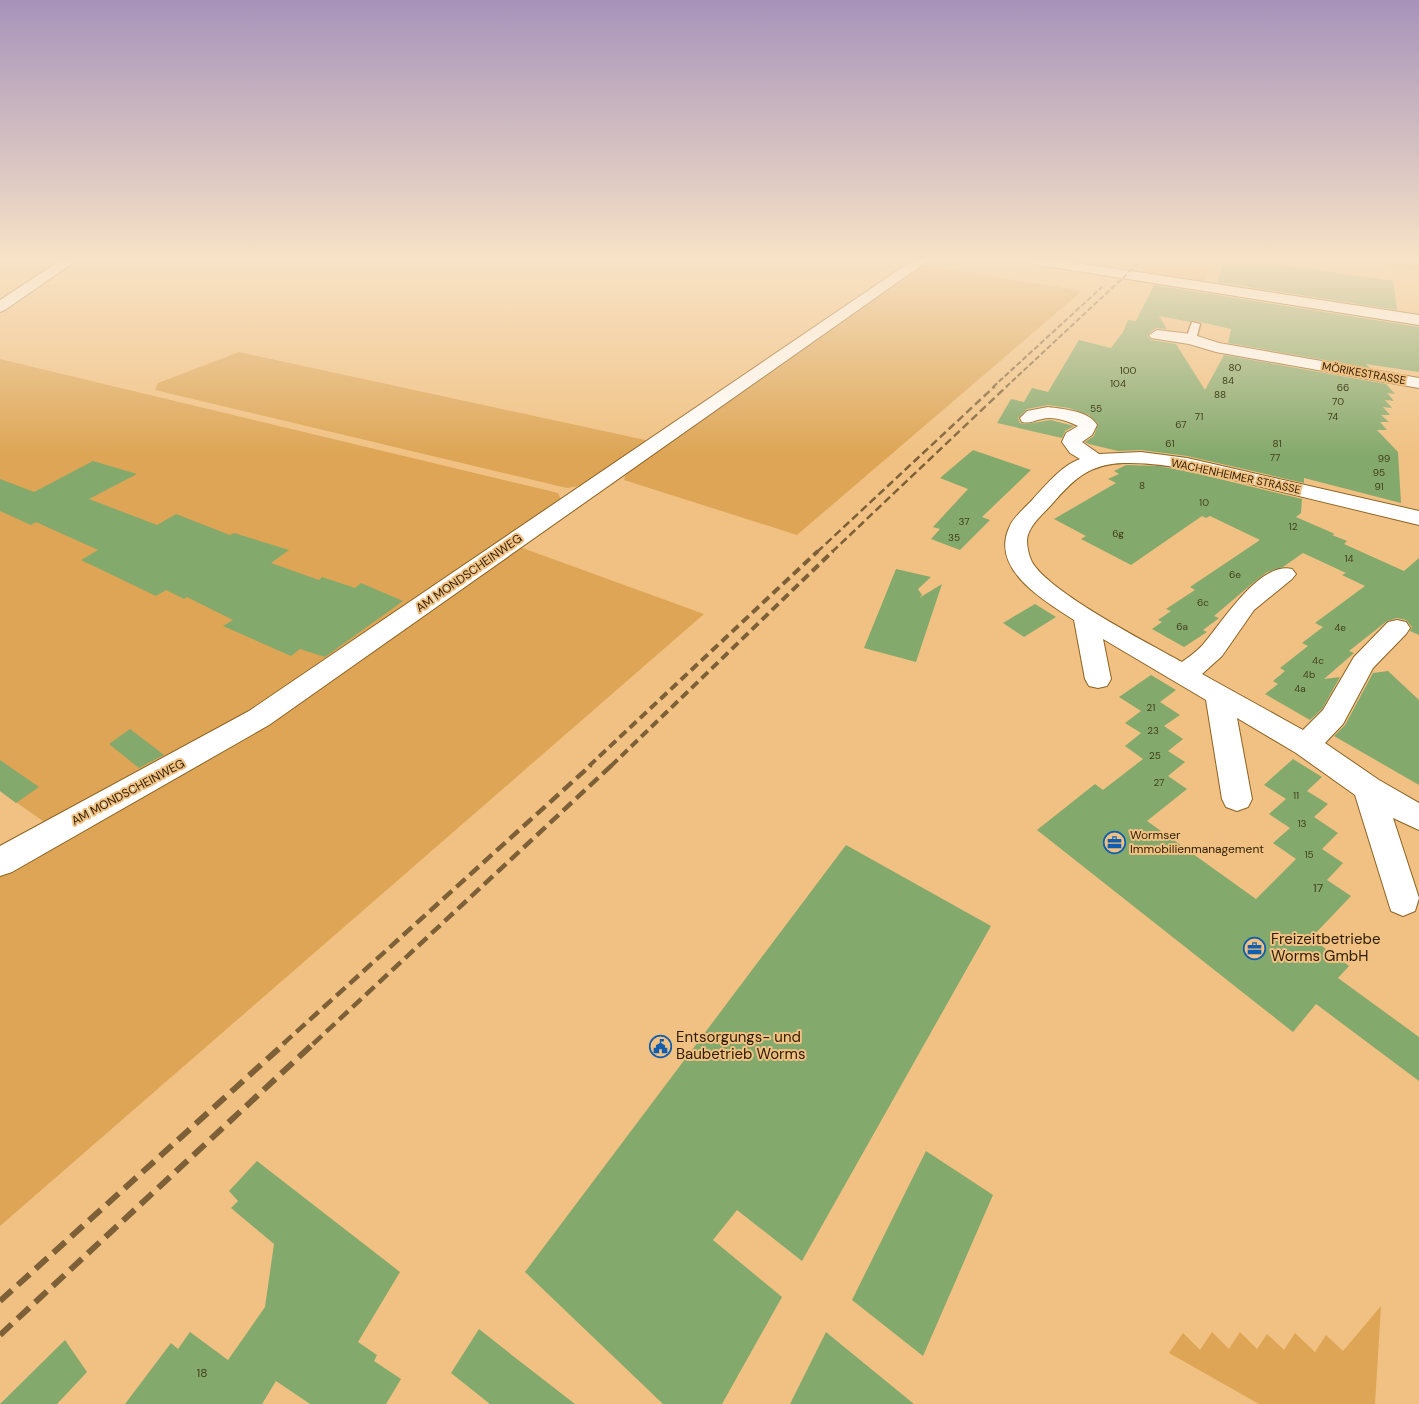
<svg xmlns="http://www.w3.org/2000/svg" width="1419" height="1404" viewBox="0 0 1419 1404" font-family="'DM Sans',sans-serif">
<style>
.green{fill:#dda555}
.building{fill:#84a96c}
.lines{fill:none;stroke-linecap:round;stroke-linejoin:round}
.lane-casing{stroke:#8d6222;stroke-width:3}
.street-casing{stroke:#8d6222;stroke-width:2}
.secondary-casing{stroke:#8d6222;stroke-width:2}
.lane{fill:#fff;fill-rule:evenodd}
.street{fill:#fff;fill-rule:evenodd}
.secondary{fill:#fff;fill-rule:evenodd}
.rail-far4{stroke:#7d6037;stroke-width:2;stroke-dasharray:5.5 2.5;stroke-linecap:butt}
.rail-far3{stroke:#7d6037;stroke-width:2.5;stroke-dasharray:8 4;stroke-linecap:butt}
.rail-far2{stroke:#7d6037;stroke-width:4;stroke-dasharray:9 5;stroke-linecap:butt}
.rail-far1{stroke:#7d6037;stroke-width:4.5;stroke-dasharray:12 6;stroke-linecap:butt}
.rail{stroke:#7d6037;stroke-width:6;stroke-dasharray:16 8;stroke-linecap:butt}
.labels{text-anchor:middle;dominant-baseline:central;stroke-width:4;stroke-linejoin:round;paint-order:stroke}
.number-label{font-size:10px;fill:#44401d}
.far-street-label{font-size:11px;fill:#2e1d03;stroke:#f0c182}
.street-label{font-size:12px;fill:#2e1d03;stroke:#f0c182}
.poi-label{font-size:12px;fill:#2e1d03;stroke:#f0c182;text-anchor:start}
.near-number-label{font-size:12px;fill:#44401d}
.near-poi-label{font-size:15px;fill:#2e1d03;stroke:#f0c182;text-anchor:start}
</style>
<rect width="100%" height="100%" fill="#f0c182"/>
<!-- green -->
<g class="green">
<polygon points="1155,260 1212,260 1203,285 1139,274"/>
<polygon points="1379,260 1419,260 1419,271 1383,266"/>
<polygon points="921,265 1082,291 797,535 624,480 627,470"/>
<polygon points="239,352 650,441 586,485 567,488 155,390 158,383"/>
<polygon points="0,359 558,493 562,502 248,715 50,826 0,791"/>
<polygon points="517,546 704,614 0,1226 0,875"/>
<polygon points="1381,1306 1375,1404 1259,1404 1169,1353 1183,1333 1200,1350 1212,1332 1229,1349 1240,1332 1257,1349 1267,1334 1284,1350 1295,1333 1315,1352 1326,1335 1343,1351"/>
</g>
<!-- building -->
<g class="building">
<polygon points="1223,260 1252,260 1393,281 1397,310 1217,282"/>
<polygon points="1154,285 1419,327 1419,372 1366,364 1370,368 1228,343 1231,329 1192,320 1190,322 1159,316 1167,329 1156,328 1147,335 1151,340 1176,344 1205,390 1224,355 1386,384 1395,394 1387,393 1394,401 1385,400 1392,408 1383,407 1390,415 1381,415 1389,422 1380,422 1387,430 1377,430 1398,452 1401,503 1304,478 1304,483 1187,456 1141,450 1118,451 1089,444 1085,442 1094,436 1098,424 1089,415 1069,408 1048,405 1027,409 1018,418 1020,423 1025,424 1051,420 1074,426 1065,431 1062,438 997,423 1011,399 1024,402 1032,388 1048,392 1079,340 1111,348 1123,332 1128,320 1136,321"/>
<polygon points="973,450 1031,470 982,517 990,520 960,550 931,539 940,529 933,527 968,489 940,478"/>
<polygon points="93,461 137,474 89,499 157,525 176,514 230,535 234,533 289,550 271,563 319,580 322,577 355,588 361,583 403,601 325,657 300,649 291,656 223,626 233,620 187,597 184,599 166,590 156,596 81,560 98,550 36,522 31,525 0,511 0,479 34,492"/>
<polygon points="1126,465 1158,466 1191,472 1302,499 1301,513 1296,517 1335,534 1332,535 1347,541 1344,544 1404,571 1419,558 1419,635 1410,631 1412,627 1406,620 1397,618 1387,621 1349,651 1354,653 1324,679 1340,677 1322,709 1310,720 1265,694 1278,684 1273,681 1285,671 1280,668 1308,646 1302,643 1323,627 1315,623 1365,586 1342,575 1346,573 1303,553 1283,567 1267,572 1254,582 1214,616 1219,618 1203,630 1207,632 1184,647 1152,629 1162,622 1158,620 1171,611 1166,609 1195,590 1190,587 1260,540 1210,516 1206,518 1202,516 1131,565 1081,539 1086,536 1054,519 1116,483 1108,479 1119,474 1114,471"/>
<polygon points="896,569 931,577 918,589 922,595 919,598 942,584 916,662 864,648"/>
<polygon points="1035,604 1056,617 1024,637 1003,623"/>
<polygon points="1388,671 1419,700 1419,785 1334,736 1345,725 1373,673"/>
<polygon points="1151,675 1176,690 1160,702 1180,715 1164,726 1183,739 1168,751 1185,762 1168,776 1187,789 1147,821 1256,899 1296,859 1273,843 1290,828 1269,814 1286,799 1264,785 1293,759 1322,777 1307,791 1328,804 1314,817 1338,833 1322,849 1343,863 1327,880 1351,896 1311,938 1349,966 1338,978 1419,1037 1419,1081 1316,1004 1293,1032 1037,830 1095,784 1103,790 1143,759 1125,746 1141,733 1125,723 1141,711 1119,697"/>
<polygon points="130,729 155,748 164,755 139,768 109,744"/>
<polygon points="0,760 39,787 16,803 0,791"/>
<polygon points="846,845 991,926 802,1261 737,1210 713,1240 782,1297 722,1404 663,1404 525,1272"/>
<polygon points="926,1151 993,1195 923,1356 852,1300"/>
<polygon points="257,1161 400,1272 358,1342 377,1355 374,1361 401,1379 386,1404 310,1404 276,1381 262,1404 125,1404 171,1343 178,1349 190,1332 228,1360 265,1307 274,1244 231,1208 238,1201 229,1191"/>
<polygon points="479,1329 513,1356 575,1404 490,1404 451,1373"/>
<polygon points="826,1332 843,1346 914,1404 790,1404"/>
<polygon points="65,1340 87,1372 57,1404 0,1404"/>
</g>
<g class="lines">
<defs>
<polygon id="lane" points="1192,322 1200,324 1196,339 1191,342 1186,339"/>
<g id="street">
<polygon points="913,260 929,260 269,725 12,872 0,876 0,846 249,711"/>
<polygon points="1026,260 1058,260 1419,315 1419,325 1033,264"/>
<polygon points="1157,330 1191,334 1219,343 1419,378 1419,388 1216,352 1189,344 1151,338 1149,335"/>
<path d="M1048 407C1064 409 1089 411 1097 425L1092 435 1082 442 1099 454 1141 452 1187 458 1419 511V525C1365 512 1311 499 1258 486 1214 475 1169 462 1124 463 1089 464 1074 479 1052 504 1043 514 1028 526 1027 540 1027 548 1029 556 1032 562 1050 593 1148 643 1182 662 1190 656 1199 650 1205 642 1223 621 1260 561 1292 569L1296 574 1292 579 1254 610 1222 656 1202 674 1303 730 1323 710 1354 657 1388 622 1397 620 1406 622 1410 628 1406 634 1373 668 1343 724 1325 743 1379 780 1419 803V830L1393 818 1419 898 1415 911 1403 916 1391 911 1355 795 1296 753 1237 718 1252 799 1248 807 1237 811 1226 807 1222 799 1206 700 1103 639 1111 679 1107 686 1098 688 1089 686 1085 679 1074 620C1046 602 990 570 1009 528 1013 517 1025 508 1033 499 1046 485 1061 466 1080 459L1070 453 1062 442 1066 433 1078 426C1068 421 1053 416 1042 419 1034 420 1031 424 1022 422L1020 418 1027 411Z"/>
</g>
<polygon id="secondary" points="61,260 77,260 5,310 0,312 0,300"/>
</defs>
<!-- lane casing -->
<use href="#lane" class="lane-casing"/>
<!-- street casing -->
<use href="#street" class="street-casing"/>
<!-- secondary casing -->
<use href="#secondary" class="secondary-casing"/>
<!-- lane -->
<use href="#lane" class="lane"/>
<!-- street -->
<use href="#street" class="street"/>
<!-- secondary -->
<use href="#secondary" class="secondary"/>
<!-- rail-far4 -->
<g class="rail-far4">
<polyline points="993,387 1102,287"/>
<polyline points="1006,387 1142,260"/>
</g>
<!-- rail-far3 -->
<g class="rail-far3">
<polyline points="817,552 995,386"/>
<polyline points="832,552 1007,386"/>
</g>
<!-- rail-far2 -->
<g class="rail-far2">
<polyline points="589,766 818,551"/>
<polyline points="611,766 833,551"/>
</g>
<!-- rail-far1 -->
<g class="rail-far1">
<polyline points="283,1044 591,765"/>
<polyline points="313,1044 612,765"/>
</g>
<!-- rail -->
<g class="rail">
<polyline points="0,1301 285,1043"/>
<polyline points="0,1335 314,1043"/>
</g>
</g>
<!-- sky -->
<linearGradient id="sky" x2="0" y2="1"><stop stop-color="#a793ba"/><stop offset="0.57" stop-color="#f8e3c7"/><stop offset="1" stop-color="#f8e3c7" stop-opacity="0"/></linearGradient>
<rect width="1419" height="456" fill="url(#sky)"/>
<!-- icons -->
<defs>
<symbol id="office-ring" viewBox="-11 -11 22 22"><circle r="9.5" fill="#f0c182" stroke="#105ead" stroke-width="1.5"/><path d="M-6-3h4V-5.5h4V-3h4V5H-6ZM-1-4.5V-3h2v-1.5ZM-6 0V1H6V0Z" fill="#105ead"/></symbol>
<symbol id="civic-ring" viewBox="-11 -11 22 22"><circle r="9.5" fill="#f0c182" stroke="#105ead" stroke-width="1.5"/><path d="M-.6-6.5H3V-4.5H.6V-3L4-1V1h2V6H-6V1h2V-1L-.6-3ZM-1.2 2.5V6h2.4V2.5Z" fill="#105ead"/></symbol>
</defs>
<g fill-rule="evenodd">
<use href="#office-ring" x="1102" y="830" width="25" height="25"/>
<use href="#office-ring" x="1242" y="936" width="25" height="25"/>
<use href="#civic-ring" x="648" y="1034" width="25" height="25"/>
</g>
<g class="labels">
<!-- number labels -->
<g class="number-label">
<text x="1235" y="367">80</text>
<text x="1128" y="370">100</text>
<text x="1228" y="380">84</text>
<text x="1118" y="383">104</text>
<text x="1343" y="387">66</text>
<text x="1220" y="394">88</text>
<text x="1338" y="401">70</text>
<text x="1096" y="408">55</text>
<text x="1199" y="416">71</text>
<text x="1333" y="416">74</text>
<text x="1181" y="424">67</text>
<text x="1170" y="443">61</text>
<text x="1277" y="443">81</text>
<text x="1275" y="457">77</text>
<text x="1384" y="458">99</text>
<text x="1379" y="472">95</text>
<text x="1142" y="485">8</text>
<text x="1379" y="486">91</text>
<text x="1204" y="502">10</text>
<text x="964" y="521">37</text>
<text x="1293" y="526">12</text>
<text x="1118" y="533">6g</text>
<text x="954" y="537">35</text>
<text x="1349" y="558">14</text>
<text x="1235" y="574">6e</text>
<text x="1203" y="602">6c</text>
<text x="1182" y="626">6a</text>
<text x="1340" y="627">4e</text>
<text x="1318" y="660">4c</text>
<text x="1309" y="674">4b</text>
<text x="1300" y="688">4a</text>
<text x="1151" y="707">21</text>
<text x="1153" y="730">23</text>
<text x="1155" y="755">25</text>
<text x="1159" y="782">27</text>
<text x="1296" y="795">11</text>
<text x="1302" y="823">13</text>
<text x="1309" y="854">15</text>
</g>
<!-- far-street labels -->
<g class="far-street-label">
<text transform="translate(1364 373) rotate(10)">MÖRIKESTRASSE</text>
<text transform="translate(1236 476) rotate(12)">WACHENHEIMER STRASSE</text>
</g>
<!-- street labels -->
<g class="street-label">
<text transform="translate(469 573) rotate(-35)">AM MONDSCHEINWEG</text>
<text transform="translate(128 792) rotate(-28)">AM MONDSCHEINWEG</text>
</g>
<!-- poi labels -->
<g class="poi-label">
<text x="1130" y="835">Wormser<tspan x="1130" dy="14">Immobilienmanagement</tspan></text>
</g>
<!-- near-number labels -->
<g class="near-number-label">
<text x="1318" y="888">17</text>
<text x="202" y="1373">18</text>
</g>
<!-- near-poi labels -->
<g class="near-poi-label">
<text x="1271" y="939">Freizeitbetriebe<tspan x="1271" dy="17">Worms GmbH</tspan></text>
<text x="676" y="1037">Entsorgungs- und<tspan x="676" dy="17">Baubetrieb Worms</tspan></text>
</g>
</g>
</svg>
